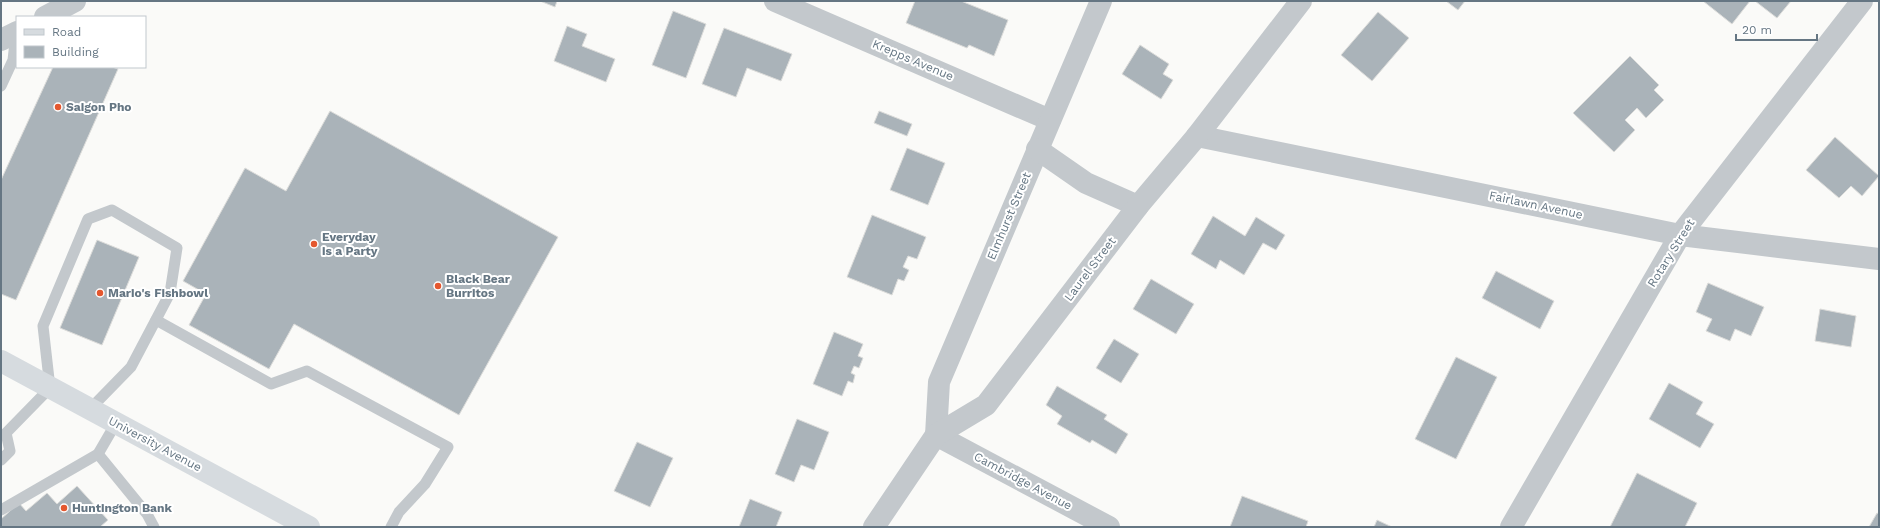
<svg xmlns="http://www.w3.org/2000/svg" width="1880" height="528" viewBox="0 0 1880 528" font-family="'Work Sans',sans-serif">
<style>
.building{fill:#aab3b9;stroke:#dcdcda}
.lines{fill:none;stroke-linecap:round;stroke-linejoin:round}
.lane{stroke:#c3c8cc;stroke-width:11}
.street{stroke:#c3c8cc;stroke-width:22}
.secondary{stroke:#d6dbdf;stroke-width:22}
.poi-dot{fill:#e4572e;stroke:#fff;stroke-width:1.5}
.labels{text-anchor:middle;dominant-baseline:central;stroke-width:4;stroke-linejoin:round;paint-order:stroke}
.street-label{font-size:12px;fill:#657683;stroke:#fff}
.poi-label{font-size:12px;font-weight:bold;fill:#657683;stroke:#fff;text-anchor:start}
</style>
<rect width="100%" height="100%" fill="#fafaf8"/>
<!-- building -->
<g class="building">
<polygon points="540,1 557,1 555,7"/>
<polygon points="915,1 961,1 1008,20 994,56 969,45 967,48 906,23"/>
<polygon points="1446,1 1465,1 1458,10"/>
<polygon points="1703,1 1750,1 1732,24"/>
<polygon points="1755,1 1791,1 1777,18"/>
<polygon points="673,11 706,24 686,78 652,65"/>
<polygon points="1378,12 1409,38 1372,81 1341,55"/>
<polygon points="567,26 587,34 582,46 615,59 606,82 554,61"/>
<polygon points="724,28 792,54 781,81 747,68 736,97 702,84"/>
<polygon points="1140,45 1169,64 1163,74 1173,80 1161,99 1122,74"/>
<polygon points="1630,56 1659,85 1654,90 1664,100 1646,118 1637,108 1625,120 1635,130 1614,152 1573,113"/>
<polygon points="53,67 112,67 118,69 16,300 1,294 1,180"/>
<polygon points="330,111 558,237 459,415 294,324 269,369 189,325 206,294 183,281 245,168 286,191"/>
<polygon points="879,111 912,124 907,136 874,123"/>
<polygon points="1835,137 1879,176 1862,196 1851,186 1839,198 1806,170"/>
<polygon points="907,148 945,163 928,205 890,190"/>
<polygon points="872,215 926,237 917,259 908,256 903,267 909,270 904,281 898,279 892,295 847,277"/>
<polygon points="1213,216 1245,236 1256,217 1285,235 1276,250 1263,243 1244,275 1220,260 1216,269 1191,254"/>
<polygon points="97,240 139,257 102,345 60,328"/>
<polygon points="1496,271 1554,301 1540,329 1482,298"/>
<polygon points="1151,279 1194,304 1176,334 1133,309"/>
<polygon points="1708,283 1764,307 1751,336 1735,329 1730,341 1706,331 1712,319 1696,312"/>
<polygon points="1820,309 1856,316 1851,347 1815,341"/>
<polygon points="834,332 863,344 858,356 863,358 859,368 854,366 851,373 855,375 853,383 848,381 842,396 813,384"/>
<polygon points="1114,339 1139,354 1121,383 1096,368"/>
<polygon points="1456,357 1497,377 1456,459 1415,439"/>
<polygon points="1669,383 1703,402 1696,414 1714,424 1700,448 1649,419"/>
<polygon points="1057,386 1107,415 1104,419 1128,434 1116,454 1092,440 1090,443 1057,424 1062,416 1046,405"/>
<polygon points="797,419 829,432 814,470 801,465 794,482 775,474"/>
<polygon points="637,442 673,458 650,507 614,491"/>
<polygon points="1637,473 1697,503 1685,527 1610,527"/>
<polygon points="77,486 108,520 100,527 1,527 1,519 19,503 26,511 47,493 57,504"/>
<polygon points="1242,496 1308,521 1306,527 1230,527"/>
<polygon points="750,499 782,512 776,527 739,527"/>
<polygon points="1877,513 1879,514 1879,527 1869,527"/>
<polygon points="1377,520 1392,527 1374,527"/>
</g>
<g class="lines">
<!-- lane -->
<g class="lane">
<polyline points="1,86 13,60 16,33"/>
<polyline points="156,320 271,384 307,371 448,447 425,484 399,512 391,527"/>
<polyline points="98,454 147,514 154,527"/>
<polyline points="1,460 10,451 6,433 50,388 43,326 88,219 112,210 177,248 170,293 131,367 90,409"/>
<polyline points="1,510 98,454 116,423"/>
</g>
<!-- street -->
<g class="street">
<polyline points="775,1 1050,120"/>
<polyline points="1101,1 939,382 936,435 1109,527"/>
<polyline points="45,17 75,1"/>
<polyline points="1,40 17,32"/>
<polyline points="1197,136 1680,235 1879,259"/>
<polyline points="1037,149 1086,183 1138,206"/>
<polyline points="874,527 936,435 986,405 1138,206 1197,136 1301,1"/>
<polyline points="1511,527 1680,235 1862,1"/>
</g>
<!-- secondary -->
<polyline class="secondary" points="1,361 309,527"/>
</g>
<!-- markers -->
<g class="poi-dot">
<circle cx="58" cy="107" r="4"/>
<circle cx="314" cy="244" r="4"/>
<circle cx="438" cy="286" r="4"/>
<circle cx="100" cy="293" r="4"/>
<circle cx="64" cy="508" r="4"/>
</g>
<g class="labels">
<!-- street labels -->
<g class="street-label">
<text transform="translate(913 60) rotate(23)">Krepps Avenue</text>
<text transform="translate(1536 205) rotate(12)">Fairlawn Avenue</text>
<text transform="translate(1009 216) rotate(-67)">Elmhurst Street</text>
<text transform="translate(1671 253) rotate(-58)">Rotary Street</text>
<text transform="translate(1090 269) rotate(-53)">Laurel Street</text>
<text transform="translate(155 444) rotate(28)">University Avenue</text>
<text transform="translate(1023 481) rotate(28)">Cambridge Avenue</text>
</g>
<!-- poi labels -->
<g class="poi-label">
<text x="66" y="107">Saigon Pho</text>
<text x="322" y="237">Everyday<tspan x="322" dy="14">is a Party</tspan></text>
<text x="446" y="279">Black Bear<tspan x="446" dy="14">Burritos</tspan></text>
<text x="108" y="293">Mario's Fishbowl</text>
<text x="72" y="508">Huntington Bank</text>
</g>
</g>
<!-- border -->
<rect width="1880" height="528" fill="none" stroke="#657683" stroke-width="4"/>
<!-- legend -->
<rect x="16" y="16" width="130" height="52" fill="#ffffff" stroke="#c1c8cd"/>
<rect x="24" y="29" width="20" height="6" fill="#d6dbdf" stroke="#c1c8cd"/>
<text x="52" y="36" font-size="12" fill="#657683">Road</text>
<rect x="24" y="46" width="20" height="12" fill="#aab3b9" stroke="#c1c8cd"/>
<text x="52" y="56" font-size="12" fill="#657683">Building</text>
<!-- scale -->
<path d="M1736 34v6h81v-6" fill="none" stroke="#657683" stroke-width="2"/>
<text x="1742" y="34" font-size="12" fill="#657683" stroke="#ffffff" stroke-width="3" paint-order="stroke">20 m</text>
</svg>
